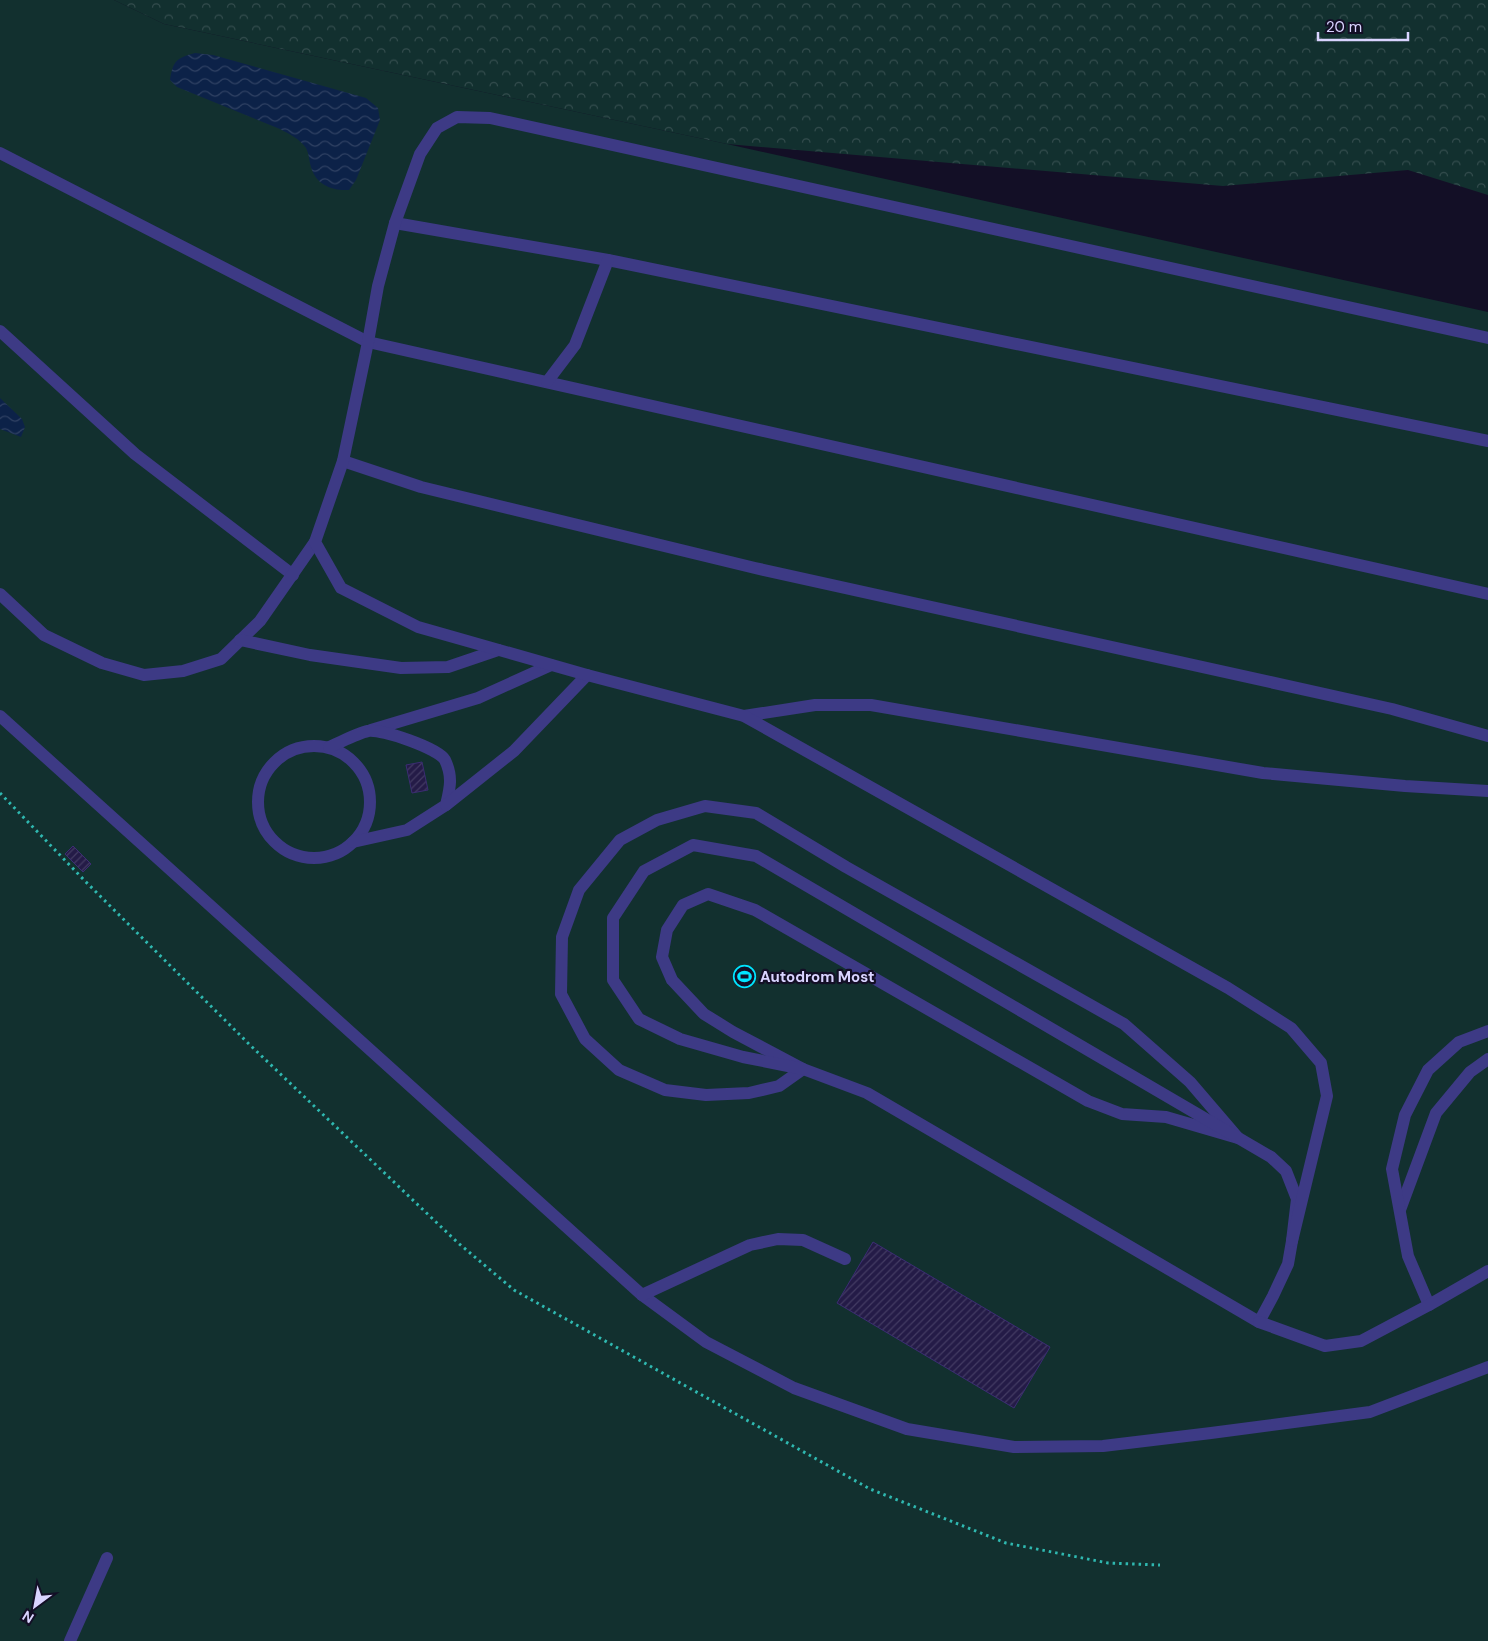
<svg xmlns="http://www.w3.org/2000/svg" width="1488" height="1641" viewBox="0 0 1488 1641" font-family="'DM Sans',sans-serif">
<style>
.forest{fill:url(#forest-crowns)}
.pitch{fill:#12302f}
.water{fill:url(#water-waves)}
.building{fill:url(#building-hatch);stroke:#3b2d73}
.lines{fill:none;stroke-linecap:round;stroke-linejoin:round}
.path{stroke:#2fb8b0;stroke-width:3;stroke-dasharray:2.5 4;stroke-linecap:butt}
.service{stroke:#3d3a85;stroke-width:12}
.labels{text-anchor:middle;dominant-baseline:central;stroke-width:4.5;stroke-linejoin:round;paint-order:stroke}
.poi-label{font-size:15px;font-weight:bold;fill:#d9d4ff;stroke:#130f26;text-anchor:start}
</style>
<defs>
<pattern id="forest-crowns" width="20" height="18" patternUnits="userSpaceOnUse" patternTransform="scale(1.25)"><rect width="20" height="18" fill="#12302f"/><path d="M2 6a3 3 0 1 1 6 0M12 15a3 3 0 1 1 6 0" fill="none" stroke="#344d4e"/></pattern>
<pattern id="water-waves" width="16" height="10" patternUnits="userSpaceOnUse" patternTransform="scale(1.25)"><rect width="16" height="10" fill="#0c2248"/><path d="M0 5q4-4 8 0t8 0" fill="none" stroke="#2f4163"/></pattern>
<pattern id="building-hatch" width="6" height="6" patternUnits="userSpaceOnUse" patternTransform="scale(1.25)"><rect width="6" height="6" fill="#241b47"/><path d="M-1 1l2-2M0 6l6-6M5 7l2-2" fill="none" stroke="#433b63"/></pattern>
</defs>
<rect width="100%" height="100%" fill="#130f26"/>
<!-- forest -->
<polygon class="forest" points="114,0 1488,0 1488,195 1408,170 1223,186 727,144 164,24"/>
<!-- pitch -->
<polygon class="pitch" points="0,0 114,0 164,24 727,144 1488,312 1488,1641 0,1641"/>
<!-- water -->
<g class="water">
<path d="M195 53 213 55 366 98 378 108 380 120 356 180 349 190C332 191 316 185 311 167 309 160 309 154 306 148 300 139 289 134 280 129L177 87 170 80C173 61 176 58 195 53Z"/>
<polygon points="0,398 22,419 25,427 21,437 0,429"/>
</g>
<!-- building -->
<g class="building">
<polygon points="422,762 428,790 412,793 406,765"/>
<polygon points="73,846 91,864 83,872 65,854"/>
<polygon points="873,1242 1050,1347 1014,1408 837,1303"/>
</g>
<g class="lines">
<!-- path -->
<polyline class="path" points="0,793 85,881 251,1046 457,1242 514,1290 870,1489 1006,1543 1108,1563 1160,1565"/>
<!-- service -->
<g class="service">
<polyline points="0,153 368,342 1488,594"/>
<polyline points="395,223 608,260 1488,441"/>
<polyline points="0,331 135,454 293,575"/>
<polyline points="547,382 575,345 608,260"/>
<polyline points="343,461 421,487 755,568 1392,709 1488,736"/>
<polyline points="0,594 44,635 102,663 144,675 183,671 221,659 260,621 315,542"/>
<polyline points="240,640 310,655 401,668 448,667 498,650"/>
<polyline points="0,716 642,1295 706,1342 794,1388 907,1429 1014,1447 1103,1446 1211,1433 1370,1412 1488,1367"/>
<polyline points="744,716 815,705 871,705 1263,773 1405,786 1488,791"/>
<polyline points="371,730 478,698 551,665"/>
<circle cx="314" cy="802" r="56"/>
<path d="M329 747C339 743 358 733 368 731 382 729 438 748 445 760 453 777 450 788 446 805L407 830 353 842"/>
<polyline points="446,805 514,751 587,675"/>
<polygon points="705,806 756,813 846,867 1124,1024 1190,1082 1238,1138 1166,1117 1122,1114 1088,1101 755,910 708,894 683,905 667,930 662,957 672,980 704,1014 733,1032 803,1069 779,1086 749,1093 706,1095 665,1090 619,1070 585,1039 561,994 562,937 579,890 620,840 657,820"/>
<polygon points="693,845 756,856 1271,1157 1286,1171 1297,1199 1292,1241 1288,1264 1273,1296 1259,1322 867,1093 803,1069 743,1057 680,1039 639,1019 613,980 613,918 644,871"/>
<polyline points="1400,1210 1436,1113 1470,1072 1488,1059"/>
<polyline points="1292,1241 1327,1096 1321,1063 1291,1028 1228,988 744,716 587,675 418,627 341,588 315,542 343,461 368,342 378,286 395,223 420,154 437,128 457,117 490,118 1488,338"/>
<polyline points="642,1295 750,1245 778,1239 803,1240 845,1259"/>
<polyline points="1429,1305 1408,1256 1392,1169 1405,1115 1428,1070 1459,1042 1488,1031"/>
<polyline points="1259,1322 1325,1346 1361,1341 1429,1305 1488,1271"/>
<polyline points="70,1641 107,1558"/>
</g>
</g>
<!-- icons -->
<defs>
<symbol id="stadium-ring" viewBox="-11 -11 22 22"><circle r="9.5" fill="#130f26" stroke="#00e5ff" stroke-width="1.5"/><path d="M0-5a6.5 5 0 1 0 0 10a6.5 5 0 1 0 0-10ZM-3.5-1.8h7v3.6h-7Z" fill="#00e5ff"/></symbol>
</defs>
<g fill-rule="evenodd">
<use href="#stadium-ring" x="732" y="964" width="25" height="25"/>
</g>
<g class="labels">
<!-- poi labels -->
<g class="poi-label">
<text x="760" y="977">Autodrom Most</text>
</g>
</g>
<!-- north arrow -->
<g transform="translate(35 1606) rotate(212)" stroke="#130f26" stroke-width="4" paint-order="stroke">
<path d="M0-4L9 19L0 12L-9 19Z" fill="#d9d4ff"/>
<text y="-8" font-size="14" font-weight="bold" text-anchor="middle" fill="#d9d4ff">N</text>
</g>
<!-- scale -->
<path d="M1318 32v8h90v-8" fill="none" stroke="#d9d4ff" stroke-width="2.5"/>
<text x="1326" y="32" font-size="15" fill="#d9d4ff" stroke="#130f26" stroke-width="4" paint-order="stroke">20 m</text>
</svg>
